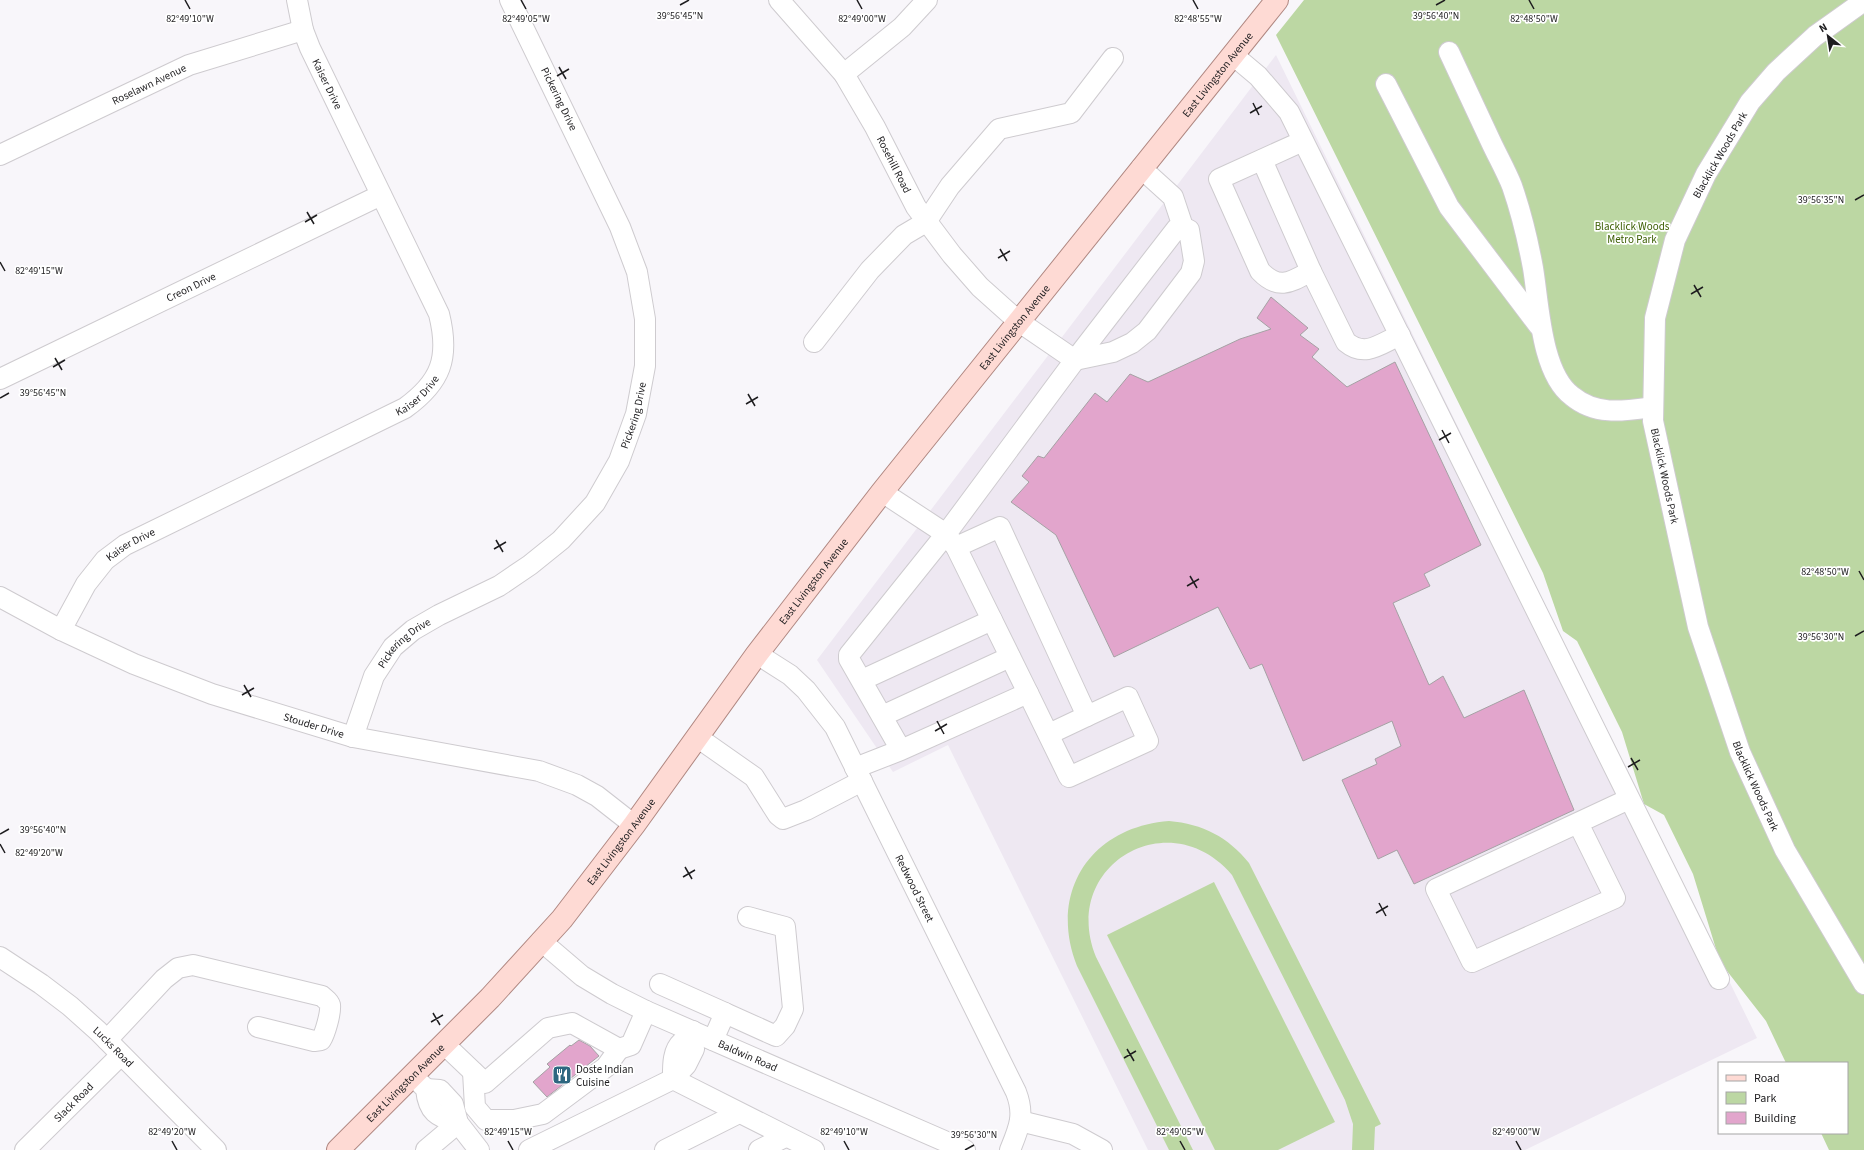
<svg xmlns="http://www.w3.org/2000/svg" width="1864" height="1150" viewBox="0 0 1864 1150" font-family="'Source Sans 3',sans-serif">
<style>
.built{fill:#eee8f2}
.green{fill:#bcd7a3}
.building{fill:#e2a5cc;stroke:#a5a1a4}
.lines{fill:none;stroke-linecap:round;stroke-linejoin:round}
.minor-casing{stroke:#cecbcf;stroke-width:22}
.major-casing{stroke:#b08882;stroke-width:24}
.minor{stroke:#fff;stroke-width:20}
.major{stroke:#fedad4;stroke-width:22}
.ticks{fill:none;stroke:#1e1d1f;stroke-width:1.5}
.labels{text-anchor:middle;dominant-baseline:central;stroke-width:3.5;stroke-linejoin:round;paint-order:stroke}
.street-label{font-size:11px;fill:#1e1d1f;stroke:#fff}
.park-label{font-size:11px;fill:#3b5e02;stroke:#fff}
.poi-label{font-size:11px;fill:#1e1d1f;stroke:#fff;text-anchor:start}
.ticks-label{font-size:10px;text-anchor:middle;fill:#1e1d1f;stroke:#fff;stroke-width:3.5;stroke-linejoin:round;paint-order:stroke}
</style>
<rect width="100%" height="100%" fill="#f8f6fa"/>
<!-- built -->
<polygon class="built" points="1276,55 1757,1038 1525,1150 1148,1150 948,745 893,772 817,660"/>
<!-- green -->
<g class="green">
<polygon points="1304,0 1864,0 1864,1150 1829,1150 1821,1133 1847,1133 1847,1063 1786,1063 1766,1021 1720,962 1693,874 1664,815 1644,804 1622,732 1577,641 1563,631 1543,573 1276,35"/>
<path d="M1169 821C1203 824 1228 837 1249 863L1381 1124 1375 1127 1374 1150H1352L1353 1124 1345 1100 1232 875C1169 801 1059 866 1096 957L1193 1150H1169L1077 966C1048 893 1090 827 1169 821Z"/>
<polygon points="1214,882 1335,1122 1278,1150 1215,1150 1107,935"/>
</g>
<!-- building -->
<g class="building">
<polygon points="1271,297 1308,328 1300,335 1319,349 1312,357 1347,387 1395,362 1481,545 1424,574 1430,586 1393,603 1429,685 1443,676 1464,718 1524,690 1574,810 1414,884 1397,850 1378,859 1342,780 1377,764 1375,759 1401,746 1392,721 1303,761 1262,664 1250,669 1218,607 1114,657 1056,535 1011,502 1029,482 1022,476 1038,456 1044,458 1095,393 1107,402 1130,374 1148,382 1240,339 1271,329 1257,318"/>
<polygon points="579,1040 590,1046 599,1056 547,1097 533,1082 550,1067 547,1064 570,1045 571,1046"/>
</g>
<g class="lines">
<defs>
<g id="minor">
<path id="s1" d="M779 0 844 74 875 127 916 207 952 255 980 287 1018 321 1075 360 946 534 882 492"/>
<path id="s2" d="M1864 1 1815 36 1776 72 1750 102 1706 174 1675 240 1655 318 1653 421 1698 627 1740 752 1785 850 1864 984"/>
<path d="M1449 52C1463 82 1477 112 1491 142 1498 157 1506 171 1512 186 1521 212 1528 241 1533 268 1539 304 1541 373 1572 396 1596 416 1624 411 1653 407"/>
<polyline points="1233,55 1258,76 1289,112 1719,979"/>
<polyline points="844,74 902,27 927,0"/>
<polyline points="1386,84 1449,207 1539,326"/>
<path d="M1303 141 1219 179 1260 271C1279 291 1291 282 1311 271L1346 342C1365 358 1380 344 1400 335"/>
<path id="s3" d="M0 155 189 65 303 30"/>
<polyline points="1262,160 1311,271"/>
<polyline points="1141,168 1173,197 1183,227 1189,230 1194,261 1191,273 1147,331 1132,343 1113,352 1075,360 1177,228 1183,227"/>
<polyline points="814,342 870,270 904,235 926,222 950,186 999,129 1071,113 1113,58"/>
<path id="s4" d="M0 379 381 195"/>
<polyline points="956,547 1000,527 1087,716 1128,697 1148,741 1069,777 1028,693"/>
<path id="s5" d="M0 597 61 630 134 664 212 694 353 737 539 771 577 785 597 796 634 825"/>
<path id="s6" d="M61 630 86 584 105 560 125 545 405 408C441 382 450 358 439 314L310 48 303 30 297 0"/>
<path id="s7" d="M757 654 790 675 806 690 835 727 1016 1092C1025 1115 1019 1128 1010 1150"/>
<polyline points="862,680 992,620"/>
<polyline points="882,716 1010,657"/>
<polyline points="1049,734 1087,716"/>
<path id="s8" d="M353 737 374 676 393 647 413 630 439 615 499 586 530 565 561 540 595 503 619 461 636 414 645 366V319L637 272 620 227 510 0"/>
<polyline points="697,737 754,777 778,815 783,819 806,810 862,781"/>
<polyline points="855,768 901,750 849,659 849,655 946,534 956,547 1028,693 901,750"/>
<polyline points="1578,823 1615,898 1472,962 1436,889 1629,799"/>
<path id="s9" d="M541 941 582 976 612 994 646 1011 965 1150"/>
<path id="s10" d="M0 957 41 984 70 1006 98 1031 216 1150"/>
<polyline points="660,984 725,1013"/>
<path d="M107 1040 164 979 178 968 193 965 322 996C325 999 329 1001 330 1005 331 1013 325 1034 321 1040L314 1041 258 1027"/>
<polyline points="713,1040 725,1013 776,1036 785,1026 793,1009 785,927 748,917"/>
<polyline points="444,1044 485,1083 548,1028 572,1023 619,1049 631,1045 646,1011"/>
<polyline points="473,1072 475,1107 486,1120 514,1120 543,1114 606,1067 619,1049"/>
<polyline points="673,1079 814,1150"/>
<path d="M673 1079C673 1067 672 1051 682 1042 686 1038 690 1037 693 1031"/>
<path d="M418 1081 426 1089C428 1112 437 1117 458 1123"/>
<polyline points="426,1089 440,1090 453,1104 458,1123 479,1150"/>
<polyline points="1020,1121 1073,1134 1102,1150"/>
<path id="s11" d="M25 1150 121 1055"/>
<polyline points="426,1150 458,1123"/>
<polyline points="529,1150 673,1079 686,1065 694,1049 689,1037"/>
<polyline points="665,1150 739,1113"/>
<polyline points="759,1150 785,1137"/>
</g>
<g id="major">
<path id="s12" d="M338 1150 490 998 562 919 634 825 757 654 882 492 1277 0"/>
</g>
</defs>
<!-- minor casing -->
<use href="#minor" class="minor-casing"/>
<!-- major casing -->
<use href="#major" class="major-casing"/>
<!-- minor -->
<use href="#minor" class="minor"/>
<!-- major -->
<use href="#major" class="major"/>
</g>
<!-- ticks -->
<path class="ticks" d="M185 0 190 9M521 0 526 9M857 0 862 9M1193 0 1198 9M1529 0 1534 9M680 5 689 0M1436 5 1445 0M559 67 566 79M557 76 569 69M1253 103 1259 115M1250 113 1262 106M1855 200 1864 195M307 212 314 224M305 222 317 215M1000 249 1007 261M998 258 1010 251M0 262 5 271M1694 285 1701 297M1691 294 1703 287M55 358 62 370M53 367 65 360M748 394 755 406M0 398 9 393M746 404 758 397M1442 430 1449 443M1439 440 1451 433M496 540 503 552M494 549 506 542M1859 571 1864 580M1190 576 1197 588M1187 586 1199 579M1855 636 1864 631M244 685 251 697M242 695 254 688M937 721 944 734M935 731 947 724M1631 758 1638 770M1628 767 1640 760M0 834 9 829M0 844 5 853M685 867 692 879M683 877 695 870M1379 903 1386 916M1376 913 1388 906M433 1013 440 1025M431 1022 443 1015M1127 1049 1134 1061M1124 1058 1136 1051M172 1141 177 1150M508 1141 513 1150M844 1141 849 1150M1180 1141 1185 1150M1516 1141 1521 1150M965 1150 974 1145"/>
<!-- icons -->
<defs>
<symbol id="restaurant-square" viewBox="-11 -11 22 22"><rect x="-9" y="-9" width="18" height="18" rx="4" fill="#2e6780" stroke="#fff"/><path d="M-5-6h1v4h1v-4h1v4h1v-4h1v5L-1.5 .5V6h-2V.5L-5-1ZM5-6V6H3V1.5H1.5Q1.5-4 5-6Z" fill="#fff"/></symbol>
</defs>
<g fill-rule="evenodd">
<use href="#restaurant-square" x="551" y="1064" width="22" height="22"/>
</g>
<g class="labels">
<!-- street labels -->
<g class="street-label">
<text stroke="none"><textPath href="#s12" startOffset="1391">East Livingston Avenue</textPath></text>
<text stroke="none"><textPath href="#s3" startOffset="165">Roselawn Avenue</textPath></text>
<text transform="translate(327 84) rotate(64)">Kaiser Drive</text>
<text transform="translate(559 99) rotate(64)">Pickering Drive</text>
<text transform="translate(1720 155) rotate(-60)">Blacklick Woods Park</text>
<text stroke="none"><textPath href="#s1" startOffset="202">Rosehill Road</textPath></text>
<text stroke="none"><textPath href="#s4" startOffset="212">Creon Drive</textPath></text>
<text stroke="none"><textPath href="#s12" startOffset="1067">East Livingston Avenue</textPath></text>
<text stroke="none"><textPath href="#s6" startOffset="437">Kaiser Drive</textPath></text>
<text stroke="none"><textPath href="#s8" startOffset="446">Pickering Drive</textPath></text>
<text stroke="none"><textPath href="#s2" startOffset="550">Blacklick Woods Park</textPath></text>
<text stroke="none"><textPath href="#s6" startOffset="113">Kaiser Drive</textPath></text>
<text stroke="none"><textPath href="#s12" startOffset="743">East Livingston Avenue</textPath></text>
<text stroke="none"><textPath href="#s8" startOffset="110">Pickering Drive</textPath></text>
<text stroke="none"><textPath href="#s5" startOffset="340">Stouder Drive</textPath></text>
<text stroke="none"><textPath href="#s2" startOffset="874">Blacklick Woods Park</textPath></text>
<text stroke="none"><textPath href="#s12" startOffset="419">East Livingston Avenue</textPath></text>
<text stroke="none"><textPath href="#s7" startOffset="288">Redwood Street</textPath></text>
<text stroke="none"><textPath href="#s10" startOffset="145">Lucks Road</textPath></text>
<text stroke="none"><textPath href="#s9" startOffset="238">Baldwin Road</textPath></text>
<text stroke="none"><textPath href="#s12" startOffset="95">East Livingston Avenue</textPath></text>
<text stroke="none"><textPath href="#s11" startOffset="68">Slack Road</textPath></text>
</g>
<!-- park labels -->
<g class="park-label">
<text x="1632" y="226">Blacklick Woods<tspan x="1632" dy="13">Metro Park</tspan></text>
</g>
<!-- poi labels -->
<g class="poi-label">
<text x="576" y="1069">Doste Indian<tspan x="576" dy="13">Cuisine</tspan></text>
</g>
</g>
<g class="ticks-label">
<text x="680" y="19">39°56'45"N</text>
<text x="1436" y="19">39°56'40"N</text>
<text x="190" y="22">82°49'10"W</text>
<text x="526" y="22">82°49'05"W</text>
<text x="862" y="22">82°49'00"W</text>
<text x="1198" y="22">82°48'55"W</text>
<text x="1534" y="22">82°48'50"W</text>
<text x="1821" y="203">39°56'35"N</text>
<text x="39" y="274">82°49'15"W</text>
<text x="43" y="396">39°56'45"N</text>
<text x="1825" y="575">82°48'50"W</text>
<text x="1821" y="640">39°56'30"N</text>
<text x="43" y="833">39°56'40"N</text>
<text x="39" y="856">82°49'20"W</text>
<text x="172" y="1135">82°49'20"W</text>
<text x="508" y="1135">82°49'15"W</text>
<text x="844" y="1135">82°49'10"W</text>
<text x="1180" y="1135">82°49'05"W</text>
<text x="1516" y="1135">82°49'00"W</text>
<text x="974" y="1138">39°56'30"N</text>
</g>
<!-- legend -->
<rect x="1718" y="1062" width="130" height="72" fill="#ffffff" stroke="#a5a5a5"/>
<rect x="1726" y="1075" width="20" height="6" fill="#fedad4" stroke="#a5a5a5"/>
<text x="1754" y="1082" font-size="12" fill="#1e1d1f">Road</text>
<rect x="1726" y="1092" width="20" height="12" fill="#bcd7a3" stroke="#a5a5a5"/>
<text x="1754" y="1102" font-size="12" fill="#1e1d1f">Park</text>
<rect x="1726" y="1112" width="20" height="12" fill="#e2a5cc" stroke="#a5a5a5"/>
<text x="1754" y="1122" font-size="12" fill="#1e1d1f">Building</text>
<!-- north arrow -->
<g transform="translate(1828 36) rotate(330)" stroke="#ffffff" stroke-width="3" paint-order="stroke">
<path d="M0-3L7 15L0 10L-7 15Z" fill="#1e1d1f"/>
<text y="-6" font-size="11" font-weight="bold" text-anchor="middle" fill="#1e1d1f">N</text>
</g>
</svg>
